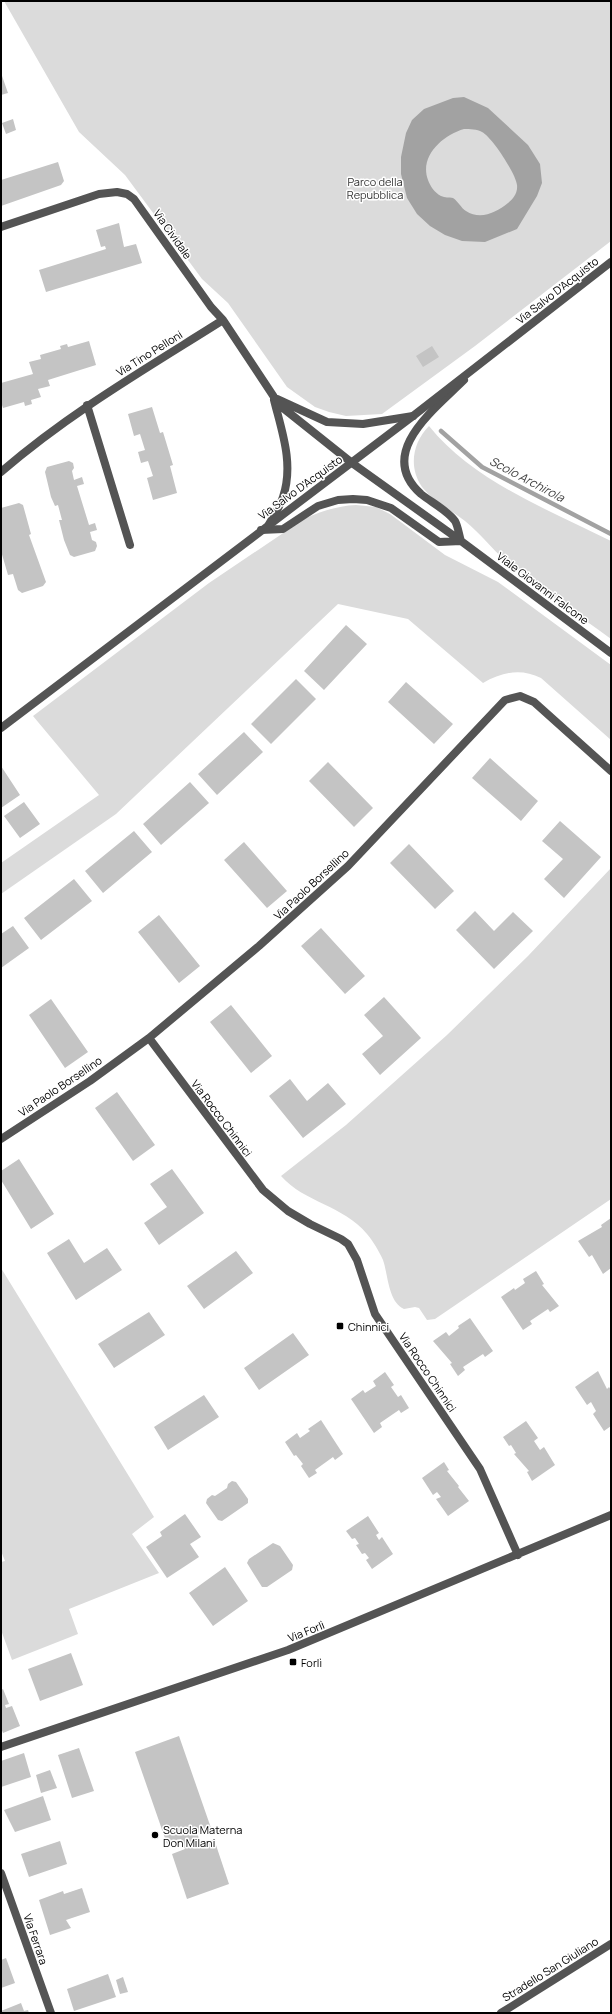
<svg xmlns="http://www.w3.org/2000/svg" width="612" height="2014" viewBox="0 0 612 2014" font-family="Manrope,sans-serif">
<style>
.green{fill:#dbdbdb}
.water{fill:#a2a2a2;fill-rule:evenodd}
.lines{fill:none;stroke-linecap:round;stroke-linejoin:round}
.stream{stroke:#a2a2a2;stroke-width:4.5}
.building{fill:#c4c4c4}
.minor{stroke:#545454;stroke-width:8}
.tertiary{stroke:#545454;stroke-width:8}
.poi-dot{fill:#000;stroke:#fff;stroke-width:1.5}
.labels{text-anchor:middle;dominant-baseline:central;stroke-width:3;stroke-linejoin:round;paint-order:stroke}
.park-label{font-size:11px;fill:#323232;stroke:#fff}
.street-label{font-size:11px;fill:#000;stroke:#fff}
.poi-label{font-size:11px;fill:#000;stroke:#fff;text-anchor:start}
.water-label{font-size:12px;font-style:italic;fill:#434343;stroke:#fff}
</style>
<rect width="100%" height="100%" fill="#fff"/>
<path class="green" d="M4,1H611V241L475,346L382,414L346,416L329,412L315,407L287,387L228,303L202,279L125,175L79,132Z
M429,426C473,481 549,510 611,541V639C576,613 539,589 506,561C492,549 480,533 465,521C451,510 433,501 422,487C408,467 413,442 429,426Z
M356,505L376,507L390,514L445,555L498,582L611,665V740L541,678C521,668 502,672 483,683L408,619L338,604L116,814L1,894V863L99,795L33,716L209,583L304,519C322,511 337,506 356,505Z
M611,868V1199L435,1319L427,1320L419,1308L415,1307L404,1309C388,1302 388,1274 383,1260C379,1251 373,1241 367,1234C343,1205 305,1203 281,1176L346,1125L447,1035L528,956Z
M1,1268L154,1517L132,1534L159,1573L69,1609L78,1634L12,1660L1,1630V1562L5,1561L1,1551Z"/>
<path class="water" d="M464,97L488,108L528,145L540,164L542,183L537,196L517,229L485,242L462,241L445,235L430,226L417,214L407,198L401,174V157L406,133L412,120L424,109L453,98ZM464,129C470,129 477,129 482,132C492,137 516,174 517,185C518,193 513,199 508,203C496,213 480,220 466,211C461,208 458,201 453,198C449,197 445,198 441,196C435,193 430,186 428,180C419,156 443,135 464,129Z"/>
<g class="lines">
<path class="stream" d="M441,431L482,467L611,534"/>
</g>
<path class="building" d="M1,73L8,93L1,95Z
M13,119L16,130L6,134L2,123Z
M58,162L64,181L61,185L1,206V180Z
M119,223L124,247L136,244L142,263L46,292L39,270L106,249L105,246L101,247L96,230Z
M89,341L96,365L48,380L50,386L38,389L41,397L31,400L32,404L25,406L24,402L3,408L1,402V383L33,374L29,362L41,359L40,355L61,349L60,346L67,344L68,347Z
M432,346L439,357L423,367L416,356Z
M152,407L160,433L163,432L173,465L170,466L177,493L153,500L147,478L153,476L148,461L141,463L138,452L145,450L140,434L134,436L128,414Z
M69,461L73,463L74,468L72,471L74,480L82,477L84,484L77,486L89,525L95,523L97,530L90,532L92,540L96,542L97,546L95,551L74,557L70,555L64,540L59,520H62L58,505L55,506L51,497L45,472L47,467Z
M19,503L23,505L31,534L29,535L46,582L43,586L22,593L18,590L13,574L8,575L1,551V508Z
M346,625L367,644L324,690L304,671Z
M296,679L316,699L271,744L251,724Z
M406,682L453,724L434,744L388,702Z
M244,732L263,752L217,795L198,774Z
M490,758L538,801L521,821L472,778Z
M328,762L373,808L354,827L309,781Z
M1,766L20,795L1,808Z
M190,782L209,803L161,845L143,824Z
M24,802L40,824L20,838L4,816Z
M560,821L601,857L564,898L544,879L563,859L542,841Z
M134,831L152,852L103,893L85,871Z
M244,842L287,891L267,908L224,860Z
M409,844L454,891L435,909L390,863Z
M74,879L92,901L41,940L24,918Z
M475,911L494,931L513,912L533,931L494,969L456,930Z
M159,915L200,966L179,983L138,932Z
M13,926L29,948L1,968V934Z
M321,928L365,976L345,994L301,946Z
M384,997L421,1038L380,1075L362,1054L383,1036L364,1015Z
M51,999L88,1052L65,1068L29,1015Z
M231,1005L272,1056L251,1073L210,1022Z
M290,1079L307,1101L328,1083L346,1104L303,1138L269,1096Z
M117,1092L155,1145L133,1161L95,1108Z
M19,1159L54,1214L31,1229L1,1180V1171Z
M172,1169L204,1213L159,1245L144,1223L167,1207L150,1184Z
M611,1218V1268L603,1274L592,1255L589,1257L578,1241L602,1227L601,1225Z
M69,1239L84,1263L107,1248L122,1270L76,1300L47,1253Z
M236,1251L253,1273L204,1309L187,1286Z
M536,1271L544,1284L542,1285L559,1306L550,1312L548,1309L530,1321L532,1324L523,1330L501,1297L514,1288L515,1290L525,1283L523,1279Z
M149,1312L165,1335L114,1368L98,1344Z
M470,1318L493,1351L485,1357L483,1354L463,1367L465,1370L458,1376L450,1364L452,1363L433,1341L446,1332L449,1336L459,1328L458,1326Z
M293,1333L309,1355L259,1390L244,1368Z
M598,1371L607,1389L609,1387L611,1390V1426L604,1431L593,1414L596,1411L591,1402L587,1405L575,1387Z
M385,1372L394,1385L391,1387L398,1397L401,1395L409,1408L401,1413L399,1410L380,1423L382,1427L374,1433L351,1399L363,1390L365,1393L376,1386L373,1381Z
M204,1395L219,1417L168,1450L154,1427Z
M321,1420L343,1454L335,1460L333,1457L315,1470L317,1473L309,1478L301,1466L303,1464L296,1455L294,1456L285,1442L297,1433L300,1438L310,1431L308,1429Z
M526,1421L538,1438L534,1441L540,1450L544,1447L555,1465L532,1481L527,1472L529,1471L514,1454L516,1453L511,1445L509,1446L503,1437Z
M444,1462L449,1470L447,1471L459,1486L458,1487L469,1501L448,1516L436,1499L441,1497L437,1492L433,1495L422,1478Z
M232,1481L236,1482L248,1499V1503L222,1521L218,1520L206,1503L207,1499L212,1495L215,1496L227,1488L228,1484Z
M185,1514L201,1537L190,1544L199,1557L167,1578L146,1547L162,1536L160,1532Z
M368,1516L379,1533L376,1535L379,1540L382,1537L393,1554L372,1569L366,1560L369,1558L365,1553L362,1554L356,1545L359,1544L355,1538L352,1539L346,1531Z
M273,1543L280,1546L293,1565L292,1570L267,1587H262L247,1563L249,1559Z
M225,1567L248,1601L213,1626L189,1593Z
M71,1653L83,1685L40,1701L28,1669Z
M3,1689L9,1704L5,1705L6,1708L12,1706L20,1726L3,1733L1,1728V1690Z
M179,1736L211,1828L197,1833L201,1844L214,1839L229,1884L187,1899L172,1854L185,1849L181,1839L167,1844L135,1752Z
M79,1748L94,1791L72,1798L58,1755Z
M24,1753L31,1777L1,1787V1761Z
M50,1770L57,1788L41,1793L36,1775Z
M43,1796L51,1820L15,1832L4,1810Z
M60,1841L67,1864L29,1877L21,1854Z
M82,1888L90,1912L66,1920L71,1928L50,1935L39,1900L63,1891L64,1894Z
M6,1958L15,1983L1,1988V1960Z
M108,1974L116,1997L74,2011L67,1989Z
M123,1977L128,1992L120,1994L116,1980Z
M21,2003L24,2011L28,2010L29,2013H1V2011Z"/>
<g class="lines">
<path class="minor" d="M1,227L99,194L117,192L127,194L134,199L211,307L223,320L274,397L283,408L352,463L461,541L611,653
M277,399L327,422L363,424L413,416
M87,405L130,545
M1,472C69,413 147,368 223,320
M269,524C274,516 280,506 283,497C294,464 282,432 274,400
M261,530L283,529L318,506L338,500L353,499L367,500L391,508L439,542L461,541
M461,541C459,535 458,526 455,521C448,511 431,502 421,494C375,453 435,409 464,380
M149,1038L263,1190L288,1211L310,1224L341,1239L348,1244L357,1260L375,1314L480,1469L518,1555
M1,1139L90,1081L149,1038L259,946L348,866L505,700L520,696L534,702L611,771
M1,1747L288,1650L611,1515
M1,1873L51,2013
M501,2013L611,1944"/>
<path class="tertiary" d="M1,728L413,416L611,262"/>
</g>
<g class="poi-dot">
<rect x="336" y="1322" width="8" height="8" rx="2"/>
<rect x="289" y="1658" width="8" height="8" rx="2"/>
<circle cx="155" cy="1835" r="4"/>
</g>
<g class="labels">
<g class="park-label">
<text x="375" y="181">Parco della<tspan x="375" dy="13">Repubblica</tspan></text>
</g>
<g class="street-label">
<text transform="translate(173 234) rotate(55)">Via Cividale</text>
<text transform="translate(557 290) rotate(-38)">Via Salvo D'Acquisto</text>
<text transform="translate(149 353) rotate(-32)">Via Tino Pelloni</text>
<text transform="translate(300 487) rotate(-36)">Via Salvo D'Acquisto</text>
<text transform="translate(543 588) rotate(37)">Viale Giovanni Falcone</text>
<text transform="translate(311 884) rotate(-43)">Via Paolo Borsellino</text>
<text transform="translate(60 1086) rotate(-34)">Via Paolo Borsellino</text>
<text transform="translate(222 1118) rotate(53)">Via Rocco Chinnici</text>
<text transform="translate(428 1372) rotate(56)">Via Rocco Chinnici</text>
<text transform="translate(306 1631) rotate(-22)">Via Forlì</text>
<text transform="translate(36 1939) rotate(71)">Via Ferrara</text>
<text transform="translate(550 1969) rotate(-32)">Stradello San Giuliano</text>
</g>
<g class="poi-label">
<text x="348" y="1326">Chinnici</text>
<text x="301" y="1662">Forlì</text>
<text x="163" y="1829">Scuola Materna<tspan x="163" dy="13">Don Milani</tspan></text>
</g>
<g class="water-label">
<text transform="translate(527 479) rotate(28)">Scolo Archirola</text>
</g>
</g>
<rect width="612" height="2014" fill="none" stroke="#000000" stroke-width="4"/>
</svg>
